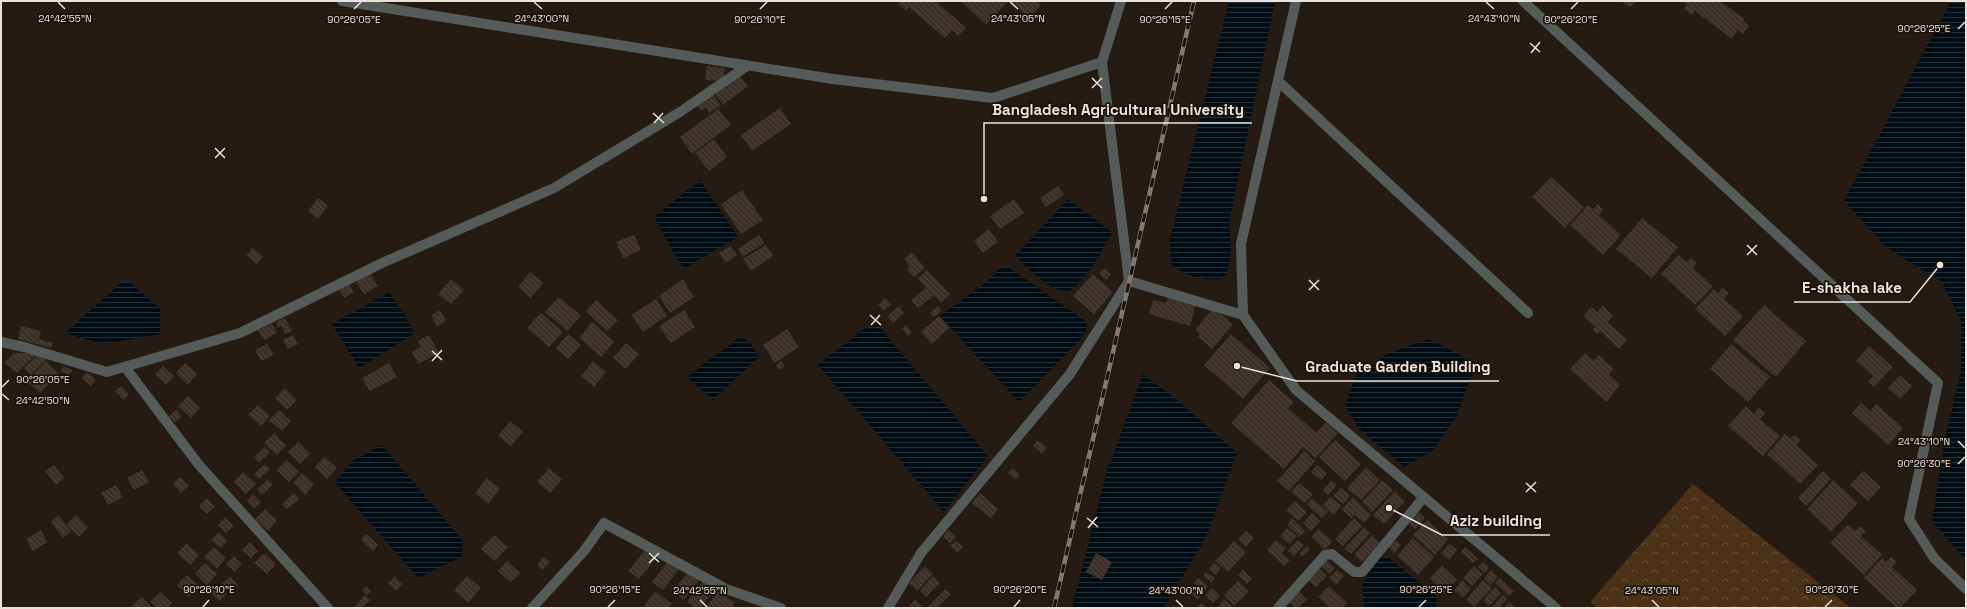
<svg xmlns="http://www.w3.org/2000/svg" width="1967" height="609" viewBox="0 0 1967 609" font-family="'Space Grotesk',sans-serif">
<style>
.forest{fill:url(#forest-crowns)}
.water{fill:url(#water-rules)}
.building{fill:url(#building-back-hatch)}
.lines{fill:none;stroke-linecap:round;stroke-linejoin:round}
.minor{stroke:#555b58;stroke-width:10}
.rail-casing{stroke:#827972;stroke-width:4.5}
.rail{stroke:#1b1209;stroke-width:3;stroke-dasharray:9;stroke-linecap:butt}
.ticks{fill:none;stroke:#eae3dd;stroke-width:1.5}
.ticks-label{font-size:10px;text-anchor:middle;fill:#eae3dd;stroke:#1b1209;stroke-width:3.5;stroke-linejoin:round;paint-order:stroke}
.leader{fill:none;stroke:#eae3dd;stroke-width:1.5}
.callout-dot{fill:#eae3dd;stroke:#1b1209;stroke-width:1.5}
.callout-label{font-size:15px;text-anchor:middle;font-weight:bold;fill:#eae3dd;stroke:#1b1209;stroke-width:3.5;stroke-linejoin:round;paint-order:stroke}
</style>
<defs>
<pattern id="forest-crowns" width="20" height="18" patternUnits="userSpaceOnUse"><rect width="20" height="18" fill="#4a3118"/><path d="M2 6a3 3 0 1 1 6 0M12 15a3 3 0 1 1 6 0" fill="none" stroke="#644f39"/></pattern>
<pattern id="water-rules" width="6" height="5" patternUnits="userSpaceOnUse"><rect width="6" height="5" fill="#000d14"/><path d="M0 2.5h6" fill="none" stroke="#253036"/></pattern>
<pattern id="building-back-hatch" width="6" height="6" patternUnits="userSpaceOnUse"><rect width="6" height="6" fill="#3c3028"/><path d="M-1 5l2 2M0 0l6 6M5-1l2 2" fill="none" stroke="#4f443c"/></pattern>
</defs>
<rect width="100%" height="100%" fill="#251b12"/>
<path class="forest" d="M1693,484L1851,608H1598L1590,602Z"/>
<path class="water" d="M1229,1H1275L1229,223C1230,239 1235,266 1222,279C1206,281 1183,276 1171,264L1170,240Z
M1951,1H1966V560L1932,521L1945,438L1961,371V321L1942,282L1887,248L1844,201Z
M700,180L738,237L683,269L654,217Z
M1068,199L1112,232C1103,250 1086,281 1069,291C1049,292 1029,269 1015,256Z
M1000,267L1009,268L1083,319C1090,327 1085,332 1080,340L1021,400H1017L940,316L988,281Z
M122,282H130L160,309V334L103,344L65,333Z
M390,292L415,333L359,368L332,324Z
M877,324L988,456L944,512L818,365L862,330Z
M741,336L751,344L759,357L713,400L687,377Z
M1428,339L1461,355L1474,368L1456,417L1433,450L1404,467L1359,429L1345,406L1355,377L1385,355Z
M1143,374L1182,404L1237,453L1206,537L1164,608H1072L1106,474Z
M382,445L463,541L462,557L418,578L335,483L352,461Z
M1388,557L1437,597L1435,608H1364L1362,584L1380,558Z"/>
<path class="building" d="M901,1H935L966,28L958,36L952,30L945,38L909,7L906,11L898,4Z
M961,1H1008L986,25Z
M1010,1H1037L1041,5L1029,18Z
M1621,1H1635L1630,8Z
M1681,1H1720L1744,19L1743,21L1749,26L1743,34L1738,30L1732,39L1695,11L1692,15L1684,9L1687,5Z
M707,66L725,68L723,81L705,80Z
M739,75L748,86L723,105L714,93Z
M712,93L721,105L709,113L706,108L701,111L697,105Z
M780,108L791,124L752,151L741,135Z
M718,109L731,125L692,154L680,137Z
M714,139L727,157L709,171L695,153Z
M1551,177L1584,207L1565,228L1532,197Z
M1058,186L1064,195L1046,207L1040,198Z
M742,190L763,220L741,234L721,204Z
M318,198L328,206L317,219L308,211Z
M1014,199L1024,213L1000,229L990,216Z
M1598,204L1603,210L1599,215L1621,235L1603,255L1570,225L1588,205L1593,209Z
M1642,218L1678,247L1652,278L1616,249Z
M989,229L998,242L983,253L974,241Z
M634,235L641,250L623,258L616,242Z
M759,235L764,243L743,257L738,249Z
M766,245L773,256L751,271L743,259Z
M731,246L737,255L726,263L719,253Z
M253,248L263,257L257,264L246,255Z
M912,252L925,268L914,277L907,270L910,267L904,259Z
M1678,255L1687,262L1691,258L1697,263L1693,268L1713,286L1695,305L1661,274Z
M1104,268L1111,274L1106,280L1099,273Z
M927,270L950,294L941,303L918,279Z
M530,272L543,283L531,298L518,287Z
M370,273L378,286L364,294L356,282Z
M1093,274L1113,292L1094,314L1073,296Z
M451,279L464,290L451,304L438,294Z
M683,279L694,297L670,313L659,296Z
M348,282L354,292L344,298L338,288Z
M926,288L933,296L918,308L911,300Z
M1722,288L1729,293L1724,299L1743,316L1725,336L1695,309L1714,289L1718,293Z
M559,297L581,316L567,331L545,312Z
M1168,297L1196,304L1190,326L1149,314L1153,300L1166,303Z
M885,298L891,305L883,311L878,305Z
M656,299L667,316L643,332L631,315Z
M596,300L618,320L607,331L586,311Z
M1764,305L1806,341L1776,377L1733,340Z
M899,306L904,313L893,323L887,316Z
M938,306L941,311L934,317L930,313Z
M1603,306L1613,316L1608,322L1627,340L1619,349L1600,331L1597,334L1592,330L1595,327L1583,316L1591,307L1597,312Z
M1213,308L1233,324L1212,349L1198,337L1200,334L1195,330Z
M440,310L446,321L437,326L431,315Z
M684,310L695,327L671,343L659,326Z
M541,313L563,332L549,347L527,328Z
M939,316L950,327L932,344L921,332Z
M285,318L292,331L285,334L281,326L278,327L276,322Z
M592,322L614,342L601,357L579,338Z
M272,324L277,333L264,340L258,330Z
M906,325L912,332L908,336L902,329Z
M21,326L41,331L39,339L53,343L51,348L18,339Z
M787,329L799,347L775,363L763,345Z
M568,334L581,345L568,359L556,348Z
M1231,334L1270,368L1243,399L1204,365Z
M293,335L298,344L288,349L283,340Z
M429,335L439,353L418,364L412,352L421,347L418,341Z
M626,343L639,354L626,369L613,358Z
M267,344L274,355L261,361L255,350Z
M1731,344L1770,377L1748,402L1710,369Z
M1869,346L1893,367L1874,387L1868,381L1873,376L1856,361Z
M14,353H31L35,355L17,373L4,363Z
M1585,353L1594,361L1599,355L1614,369L1609,374L1620,385L1606,402L1570,369Z
M37,355L48,358L31,375L24,368Z
M46,361L59,374L40,393L27,381Z
M593,361L606,372L594,387L581,376Z
M781,361L785,366L779,370L776,365Z
M185,363L197,374L188,385L176,373Z
M389,363L397,377L370,391L362,378Z
M63,366L72,370L70,375L61,372Z
M163,366L174,376L166,385L155,374Z
M87,372L96,380L91,386L82,378Z
M1900,375L1912,386L1900,399L1888,388Z
M1269,380L1294,402L1288,408L1316,433L1326,422L1338,433L1316,458L1303,447L1284,469L1231,423Z
M121,386L129,394L124,400L115,391Z
M285,388L297,400L287,410L275,398Z
M188,396L200,408L191,418L178,406Z
M1861,403L1870,411L1876,404L1903,428L1888,445L1852,413Z
M258,405L270,416L261,426L248,415Z
M1746,406L1754,414L1759,408L1765,413L1760,419L1780,436L1763,456L1728,426Z
M176,410L182,417L175,422L169,416Z
M279,410L291,421L282,431L269,420Z
M510,421L523,432L511,446L498,436Z
M274,433L286,445L277,455L264,443Z
M1785,434L1790,439L1795,435L1801,440L1796,445L1818,465L1800,484L1767,454Z
M1038,440L1047,448L1042,454L1033,445Z
M1335,440L1361,464L1345,481L1319,457Z
M298,442L310,454L300,464L288,452Z
M265,447L270,452L259,463L254,457Z
M1304,451L1315,461L1289,491L1277,481Z
M324,457L337,468L327,479L315,467Z
M286,460L299,472L289,482L277,470Z
M265,464L270,469L259,479L254,474Z
M54,465L64,478L56,485L45,471Z
M1317,465L1327,474L1321,480L1311,472Z
M1366,467L1380,480L1361,500L1347,488Z
M549,468L562,479L550,493L537,482Z
M1013,468L1020,475L1015,479L1008,473Z
M142,470L149,482L134,490L127,478Z
M1823,471L1831,479L1806,506L1798,498Z
M1863,471L1881,487L1868,501L1850,485Z
M243,472L256,484L246,494L234,482Z
M302,473L314,484L305,495L293,483Z
M180,477L189,485L181,493L173,484Z
M487,478L500,489L488,504L475,493Z
M268,479L273,485L262,495L257,490Z
M1382,480L1393,490L1372,512L1362,502Z
M1833,480L1858,503L1831,532L1807,509Z
M1331,481L1337,485L1328,495L1323,490Z
M1299,483L1313,494L1305,503L1291,492Z
M116,485L123,497L108,505L101,493Z
M1341,488L1350,496L1343,504L1333,496Z
M1395,491L1405,501L1384,524L1373,515Z
M294,493L299,499L287,509L282,504Z
M980,493L998,509L991,518L972,503Z
M253,494L261,502L254,509L247,501Z
M1331,497L1341,506L1333,515L1322,505Z
M1353,497L1371,515L1364,523L1355,515L1351,518L1342,509Z
M207,498L215,507L207,514L199,506Z
M1312,498L1328,512L1322,518L1307,504Z
M1295,501L1307,512L1298,521L1286,510Z
M265,509L277,520L268,531L255,519Z
M1418,512L1425,518L1415,529L1408,523Z
M1312,513L1320,521L1311,531L1303,523Z
M59,515L71,532L63,538L51,522Z
M76,515L88,527L79,537L66,525Z
M225,517L234,526L226,533L218,525Z
M1292,518L1305,531L1300,537L1287,525Z
M1354,518L1362,526L1343,546L1335,539Z
M1427,520L1448,539L1435,555L1413,535Z
M1848,524L1855,531L1860,526L1866,531L1861,536L1882,555L1864,575L1830,543Z
M1364,527L1370,533L1351,554L1345,548Z
M1287,528L1297,536L1289,544L1280,536Z
M1319,529L1332,541L1325,550L1311,537Z
M41,530L47,542L33,551L26,539Z
M949,530L956,537L950,543L943,536Z
M1246,531L1254,538L1246,547L1238,539Z
M219,532L227,541L220,548L211,540Z
M366,534L378,545L373,551L361,540Z
M494,535L508,547L495,561L481,549Z
M1372,535L1380,543L1362,562L1354,555Z
M1413,538L1434,557L1418,575L1397,556Z
M1394,539L1401,545L1395,553L1388,547Z
M1276,540L1286,548L1282,553L1290,560L1284,566L1267,550Z
M1298,540L1304,545L1294,556L1288,550Z
M956,541L963,547L957,553L950,546Z
M1234,541L1246,552L1228,572L1215,561Z
M250,542L258,551L251,558L242,550Z
M187,543L199,555L190,565L177,553Z
M1450,544L1457,550L1449,560L1441,553Z
M1307,546L1310,549L1302,557L1299,554Z
M214,547L226,558L217,569L204,557Z
M1465,547L1478,559L1473,563L1461,552Z
M645,550L656,558L639,579L628,571Z
M264,553L276,564L267,574L254,563Z
M1096,553L1112,562L1102,580L1086,572Z
M234,556L242,564L235,572L226,564Z
M543,557L550,562L542,570L537,565Z
M1891,557L1897,562L1892,567L1917,590L1900,608H1897L1864,578L1882,558L1886,562Z
M1326,559L1335,568L1330,574L1320,565Z
M507,561L520,573L511,582L498,571Z
M668,561L679,569L663,590L652,582Z
M1483,562L1489,567L1485,573L1478,567Z
M205,563L217,574L207,585L195,573Z
M1214,563L1221,568L1216,575L1209,569Z
M925,566L933,574L917,591L909,583Z
M1442,566L1457,580L1444,593L1430,578Z
M1474,566L1483,574L1472,586L1463,578Z
M1318,567L1327,576L1316,587L1307,579Z
M690,570L701,578L684,600L673,591Z
M1243,570L1252,579L1247,584L1238,575Z
M1337,570L1344,576L1336,585L1329,578Z
M1491,570L1498,577L1491,585L1484,578Z
M1206,572L1215,578L1212,582L1203,576Z
M187,575L199,586L189,597L177,585Z
M395,576L402,584L396,591L388,583Z
M467,576L481,588L468,603L454,590Z
M933,576L940,583L926,597L920,590Z
M230,577L238,585L231,593L222,584Z
M1198,578L1208,586L1205,591L1194,583Z
M1500,578L1514,591L1509,596L1495,583Z
M1462,580L1471,589L1463,598L1454,590Z
M1483,580L1492,588L1474,607L1466,600Z
M703,581L714,590L700,608H694L687,602Z
M1238,581L1249,591L1234,606L1224,595Z
M218,585L227,594L219,601L211,593Z
M1193,585L1203,592L1198,599L1188,592Z
M366,586L371,591L367,595L362,590Z
M1329,586L1347,603L1342,608H1330L1318,597Z
M1495,587L1501,593L1489,606L1483,600Z
M1212,588L1220,596L1213,603L1205,596Z
M945,589L951,594L937,608H927Z
M1297,590L1307,599L1299,608H1295L1287,601Z
M655,591L672,604L668,608L643,607Z
M719,591L735,603L732,608L706,607Z
M160,592L172,603L168,608H157L150,602Z
M365,595L370,600L362,608H353Z
M1503,595L1507,599L1499,608H1491Z
M141,597L153,608L131,607Z
M915,599L924,608H908Z
M1224,599L1234,608H1217Z
M1509,602L1516,608H1504Z
M1201,603L1207,608H1196Z"/>
<g class="lines">
<path class="minor" d="M342,1L833,79L993,98L1102,62L1121,1
M1296,1L1241,244L1243,315L1296,390L1556,608
M1523,1L1938,383L1909,519L1934,558L1966,589
M1102,62L1129,281L1243,315
M1278,81L1528,313
M1,342L24,347L107,372L240,333L382,263L554,188L680,112L747,66
M125,367L199,465L328,608
M532,608L584,551L604,523L726,589L781,608
M888,608L921,553L1070,374L1129,281
M1278,608L1325,555L1332,554L1354,572H1362L1424,497"/>
<defs>
<path id="rail" d="M1054,608L1194,1"/>
</defs>
<use href="#rail" class="rail-casing"/>
<use href="#rail" class="rail"/>
</g>
<path class="ticks" d="M58,2L65,9M534,2L542,9M1010,2L1018,9M1486,2L1494,9M354,9L361,2M760,9L767,2M1165,9L1172,2M1571,9L1578,2M1958,29L1965,22M1530,43L1540,52M1531,53L1540,42M1092,78L1102,88M1092,88L1102,78M653,113L664,123M654,123L663,113M215,148L225,158M215,158L225,148M1747,245L1757,255M1747,255L1757,245M1309,280L1319,290M1309,290L1319,280M870,315L881,325M871,325L880,315M432,351L442,360M432,361L442,350M2,387L9,380M2,394L9,400M1958,441L1965,448M1958,464L1965,457M1526,483L1536,492M1526,492L1536,482M1087,518L1098,527M1088,528L1097,517M649,553L659,562M649,563L659,553M700,600L707,607M1176,600L1183,607M1652,600L1659,607M203,607L209,600M608,607L615,600M1014,607L1020,600M1419,607L1426,600M1825,607L1832,600"/>
<g class="ticks-label">
<text x="65" y="22">24°42'55"N</text>
<text x="542" y="22">24°43'00"N</text>
<text x="1018" y="22">24°43'05"N</text>
<text x="1494" y="22">24°43'10"N</text>
<text x="760" y="23">90°26'10"E</text>
<text x="354" y="23">90°26'05"E</text>
<text x="1165" y="23">90°26'15"E</text>
<text x="1571" y="23">90°26'20"E</text>
<text x="1924" y="32">90°26'25"E</text>
<text x="43" y="383">90°26'05"E</text>
<text x="43" y="404">24°42'50"N</text>
<text x="1924" y="445">24°43'10"N</text>
<text x="1924" y="467">90°26'30"E</text>
<text x="209" y="593">90°26'10"E</text>
<text x="615" y="593">90°26'15"E</text>
<text x="1020" y="593">90°26'20"E</text>
<text x="1426" y="593">90°26'25"E</text>
<text x="1832" y="593">90°26'30"E</text>
<text x="700" y="594">24°42'55"N</text>
<text x="1176" y="594">24°43'00"N</text>
<text x="1652" y="594">24°43'05"N</text>
</g>
<path class="leader" d="M984 199L984 123H1252M1940 265L1910 302H1794M1237 366L1297 381H1499M1389 508L1442 535H1550"/>
<g class="callout-dot">
<circle cx="984" cy="199" r="4"/>
<circle cx="1940" cy="265" r="4"/>
<circle cx="1237" cy="366" r="4"/>
<circle cx="1389" cy="508" r="4"/>
</g>
<g class="callout-label">
<text x="1118" y="115">Bangladesh Agricultural University</text>
<text x="1852" y="293">E-shakha lake</text>
<text x="1398" y="372">Graduate Garden Building</text>
<text x="1496" y="526">Aziz building</text>
</g>
<rect width="1967" height="609" fill="none" stroke="#eae3dd" stroke-width="4"/>
</svg>
